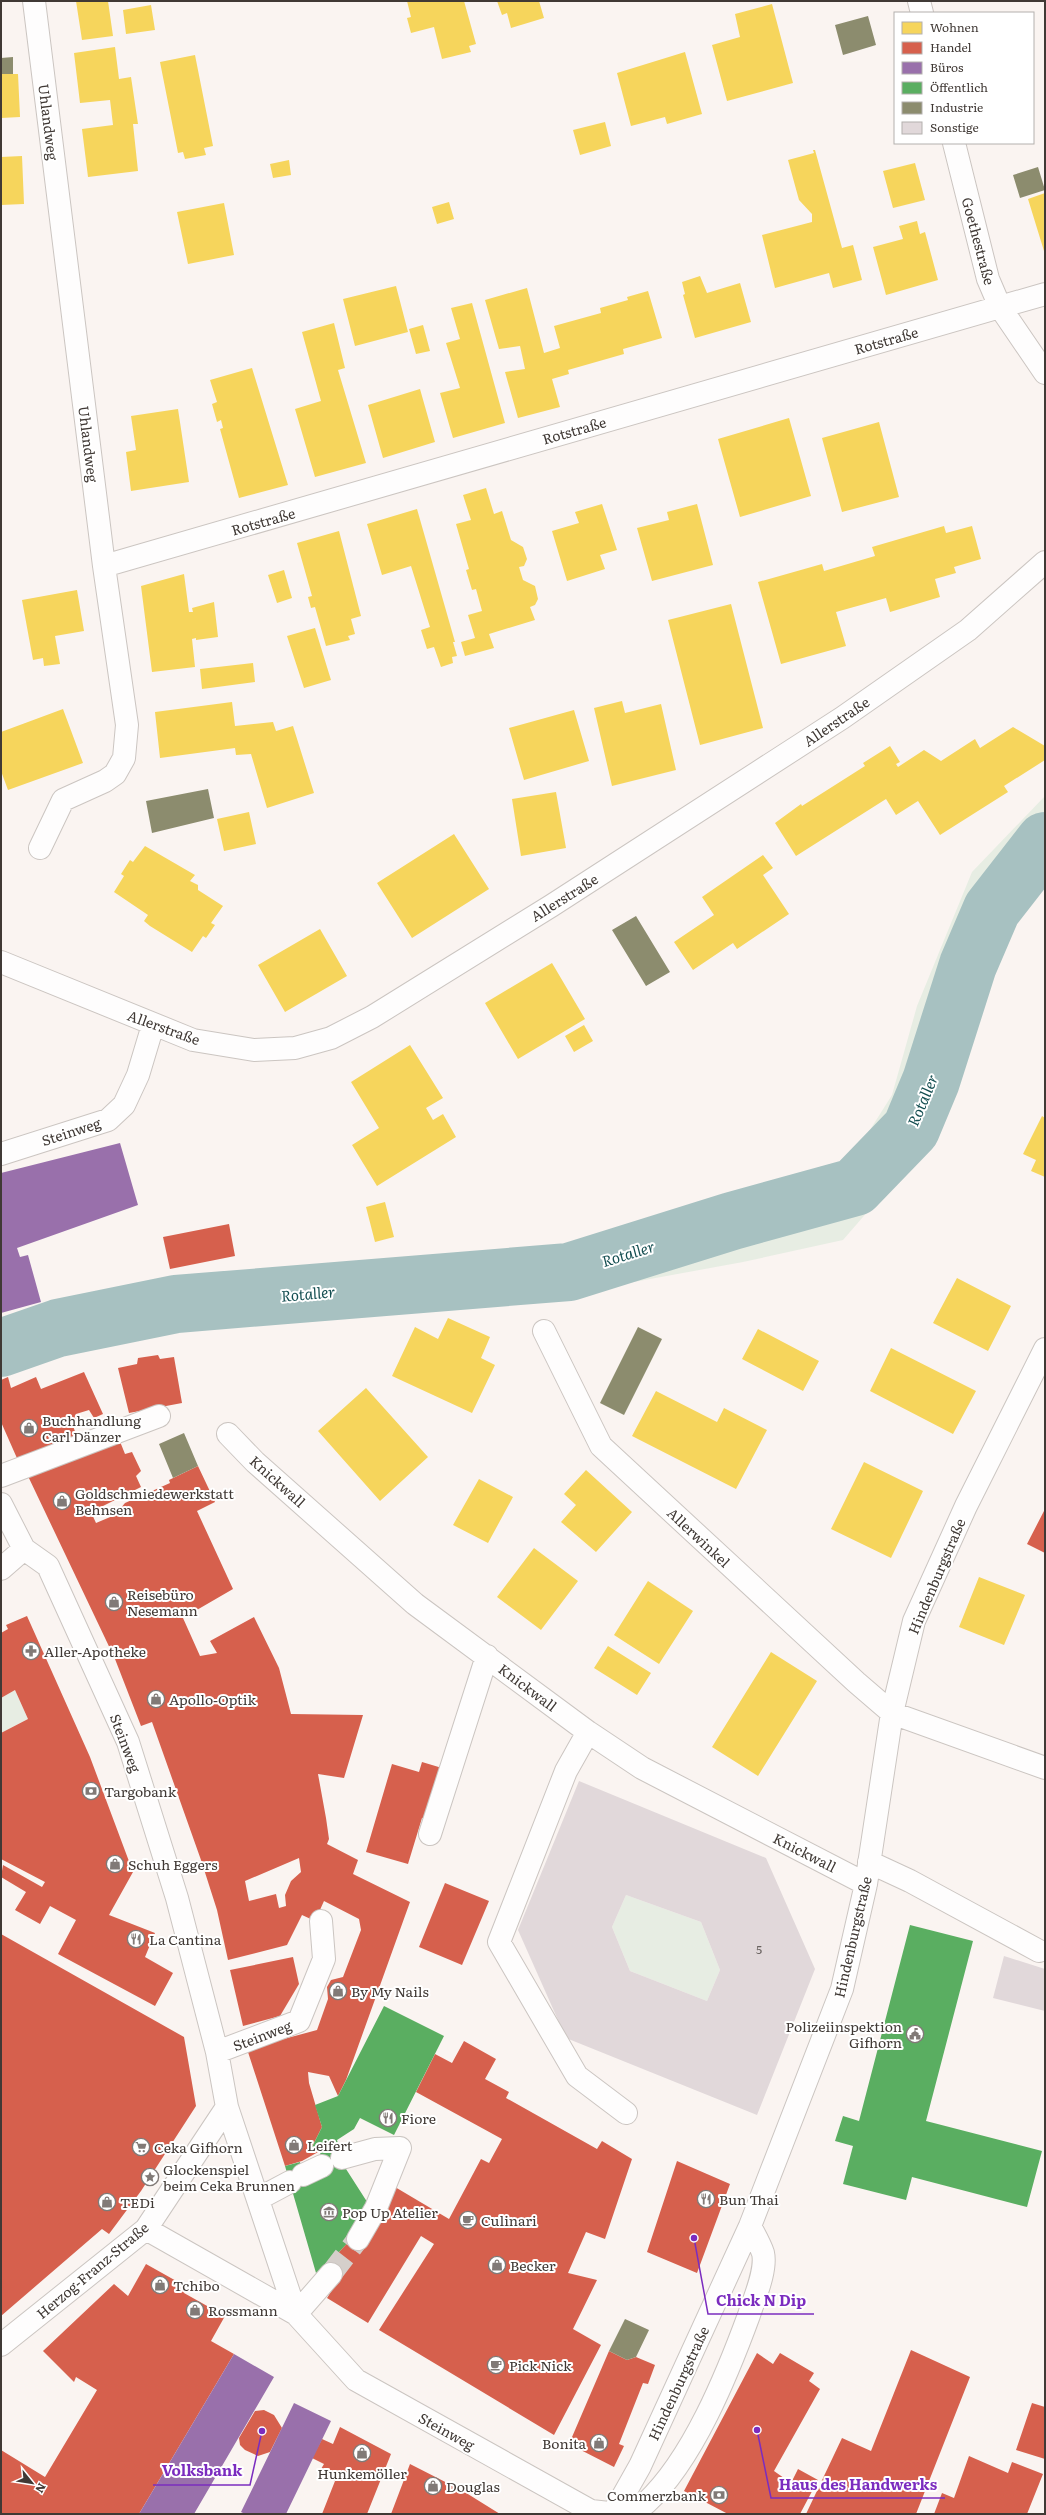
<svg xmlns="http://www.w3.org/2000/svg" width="1046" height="2515" viewBox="0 0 1046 2515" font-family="Literata,serif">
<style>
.green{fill:#e7ede3}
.homes{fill:#f6d55c}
.shops{fill:#d6604d;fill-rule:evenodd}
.offices{fill:#9970ab}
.public{fill:#5aae61}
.industry{fill:#8c8c6e}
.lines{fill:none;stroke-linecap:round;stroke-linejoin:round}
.river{stroke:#a7c1c1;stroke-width:58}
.building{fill:#e1d8da;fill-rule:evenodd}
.minor-tunnel{stroke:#d5cfcb;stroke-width:22;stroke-dasharray:22 11;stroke-linecap:butt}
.minor-casing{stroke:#cbc5c1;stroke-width:24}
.minor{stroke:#fefdfd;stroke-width:22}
.labels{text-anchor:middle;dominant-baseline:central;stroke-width:4;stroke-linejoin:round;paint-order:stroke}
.number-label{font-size:12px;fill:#68615e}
.street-label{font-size:14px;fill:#403935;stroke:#fff}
.poi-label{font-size:14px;fill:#403935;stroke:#fff;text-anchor:start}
.water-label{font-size:15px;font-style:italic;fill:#144e51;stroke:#fff}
.leader{fill:none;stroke:#7b2cbf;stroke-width:1.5}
.callout-dot{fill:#7b2cbf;stroke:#fff;stroke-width:1.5}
.callout-label{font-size:15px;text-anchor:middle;font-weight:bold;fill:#7b2cbf;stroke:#fff;stroke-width:4;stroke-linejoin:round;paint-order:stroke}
</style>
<rect width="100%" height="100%" fill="#faf4f1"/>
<path class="green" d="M1045,796V875L1008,917L937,1117L902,1172L843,1240L743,1262L530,1301L316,1317L165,1320L1,1362V1324L35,1310L160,1284L536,1251L796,1189L851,1160L892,1095L917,1006L972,872Z
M15,1690L28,1719L1,1733V1698Z
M626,1895L701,1922L720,1970L707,2001L630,1971L612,1927Z"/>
<path class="homes" d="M76,1H108L113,36L82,40Z
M407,1H464L476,44L469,46L471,52L442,59L434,27L411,33L407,18L411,17Z
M497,1H539L544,18L511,28L507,13L502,15Z
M772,4L793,83L727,101L712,45L740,37L735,14Z
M151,5L155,30L126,34L123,10Z
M115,47L119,79L131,77L138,124H133L138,171L88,177L82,129L113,125L110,100L80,103L74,53Z
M685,52L702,114L667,124L665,117L631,126L617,73Z
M195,55L213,146L204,148L206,155L185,159L183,152L178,153L160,62Z
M1,74H18L20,117L1,118Z
M605,122L611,146L580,155L573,130Z
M813,150H815L842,248L853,245L862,280L833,288L829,273L775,288L762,235L812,222V214L799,200L788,160L814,153Z
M22,156L24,204L1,205V157Z
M289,160L291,175L273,178L270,164Z
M915,163L925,200L893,208L883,171Z
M1045,193V250L1044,251L1028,199Z
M449,202L454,219L437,224L432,207Z
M224,203L234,255L188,264L177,212Z
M917,221L920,234L925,232L938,280L886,295L873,247L903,239L899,226Z
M700,276L707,293L740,283L751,322L695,338L683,295L685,294L682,282Z
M396,286L408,332L355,346L343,299Z
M527,288L544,353L560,348L554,326L601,313L600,308L628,300L627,297L648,291L662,338L623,349L624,354L568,370L569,374L552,379L560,407L518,418L505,372L525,369L522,355L520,346L499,349L485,300Z
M472,303L505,423L453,438L440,393L460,388L446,343L460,339L451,308Z
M334,323L345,368L338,370L366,463L315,477L295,409L321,401L302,332Z
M423,325L430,351L416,354L409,329Z
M252,368L288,485L239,498L220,429L223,428L221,420L217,422L212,404L217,402L210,380Z
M420,389L435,442L383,458L368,405Z
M178,409L189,482L131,491L126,452L136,450L131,416Z
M789,418L811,496L740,517L718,439Z
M879,422L899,497L842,512L822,438Z
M486,488L494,514L502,511L511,540L523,547L527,559L524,566L519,567L523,580L535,586L538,599L535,605L530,607L535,620L489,634L494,648L465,656L461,642L475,638L468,615L482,611L476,589L472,590L466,570L469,569L456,524L471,520L463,495Z
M602,504L617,550L600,555L605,569L567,581L552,531L579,523L575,512Z
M697,504L713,565L652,581L637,528L669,520L667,512Z
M417,509L455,642H453L457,656L452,657L453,663L441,667L434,647L427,649L421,630L430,627L411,566L382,575L367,524Z
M944,526L946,533L972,526L981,559L954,567L956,573L935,579L940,597L890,612L886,598L836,612L846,646L781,664L758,582L822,564L824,571L875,556L872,547Z
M339,531L361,616L351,619L355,634L348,636L350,640L326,646L315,607L311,608L308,597L312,596L297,543Z
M284,570L292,598L277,603L268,575Z
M184,574L189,612H193L192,608L214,602L218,637L196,640V638L192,639L195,667L152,672L141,586Z
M77,590L84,631L55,636L60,664L44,666L43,658L33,660L22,600Z
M731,604L763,728L700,745L668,620Z
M315,628L331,680L304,688L287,636Z
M253,663L255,682L202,689L200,669Z
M622,701L625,713L661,704L676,770L612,786L594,708Z
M232,702L235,726L273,722L276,731L293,726L314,793L267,808L251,754L236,755L235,748L160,758L155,712Z
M63,709L83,763L8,790L1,771V732Z
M574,710L589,761L524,780L509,728Z
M1013,727L1045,746V760L1004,786L1008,792L940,835L918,801L896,815L886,799L796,856L775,823L801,804L802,806L865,766L863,763L890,746L900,762L896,764L898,767L924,750L941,761L975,739L980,748Z
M556,792L566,848L521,856L512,799Z
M249,812L256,844L224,851L217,819Z
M454,834L489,889L412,938L377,883Z
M145,846L195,875L190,881L198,885V890L223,906L211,923L215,925L206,938L203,936L192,952L150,926L144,921L148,915L114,892L124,876L121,874L130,860L133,862Z
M763,855L773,868L763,875L789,914L737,949L733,943L693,970L674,942L714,915L702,897Z
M320,929L347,976L285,1012L258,965Z
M552,963L585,1019L518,1059L485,1003Z
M584,1025L593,1041L574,1052L565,1036Z
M410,1045L443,1098L426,1108L433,1120L443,1114L456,1137L377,1186L352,1145L379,1128L351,1082Z
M1042,1116L1045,1118V1177L1031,1171L1036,1160L1023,1154Z
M385,1202L394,1237L375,1242L366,1207Z
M957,1278L1011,1306L988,1351L933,1323Z
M448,1318L490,1337L481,1358L495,1365L472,1413L392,1376L415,1327L438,1339Z
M758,1329L819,1361L803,1391L742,1359Z
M891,1348L976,1391L953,1434L870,1391Z
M366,1388L428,1457L380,1501L318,1431Z
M656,1391L717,1422L724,1408L767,1430L736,1489L632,1436Z
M864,1462L923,1491L891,1558L831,1529Z
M586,1470L632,1512L596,1552L561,1522L576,1505L564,1494Z
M479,1479L513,1497L488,1543L453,1525Z
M534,1548L578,1581L541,1630L497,1597Z
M979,1577L1025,1595L1004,1645L959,1627Z
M648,1581L693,1611L659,1664L614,1635Z
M608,1646L651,1673L637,1695L594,1668Z
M771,1652L817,1681L758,1776L712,1747Z"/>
<path class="shops" d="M229,1224L235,1256L170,1269L163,1237Z
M158,1355L160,1359L174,1357L182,1403L129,1413L118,1368L137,1364L138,1358Z
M84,1372L103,1414L94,1418L89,1410L76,1414V1420L72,1423L78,1440L20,1465L1,1422V1380L8,1377L11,1388L36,1377L41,1389Z
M119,1439L125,1454L132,1452L141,1471L136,1476L141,1487L91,1512L96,1523L115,1515L125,1503L170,1483L169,1480L198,1466L215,1502L197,1511L233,1589L183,1618L200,1656L217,1653L210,1641L254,1617L279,1668L291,1714L363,1715L344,1778L318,1774L326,1818L329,1839L327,1844L358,1860L353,1874L410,1902L346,2080L338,2096L329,2076L308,2072L309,2083L322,2127L312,2147L320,2151L302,2161L285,2166L247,2049L317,2030L328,1999L327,1987L331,1980L343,1977L361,1930L359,1919L324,1901L315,1921L302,1915L287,1945L228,1960L217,1910L201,1860L152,1722L141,1726L115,1659L27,1474ZM299,1858L301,1872L291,1881L285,1895L286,1906L279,1908L276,1894L249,1901L245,1881Z
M1045,1509V1553L1027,1544Z
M27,1616L90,1757L133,1872L109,1915L155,1933L145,1957L173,1973L155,2006L58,1954L76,1920L50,1906L40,1924L15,1910L26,1892L1,1877L3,1865L42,1887L45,1882L1,1859V1733L28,1719L15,1690L1,1698V1633L8,1629L6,1625Z
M422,1762L442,1768L427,1819L422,1818L408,1864L366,1852L392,1764L419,1772Z
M445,1883L489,1901L462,1965L419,1947Z
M1,1934L184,2037L196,2106L141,2191L109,2234L102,2229L1,2316Z
M293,1957L299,1984L280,2016L243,2026L230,1970Z
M464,2041L496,2059L485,2079L509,2092L506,2098L597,2149L602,2141L632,2159L605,2239L586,2232L568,2273L597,2280L573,2329L601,2345L554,2435L379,2330L434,2244L421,2236L368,2323L327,2298L339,2279L322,2270L355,2235L395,2187L449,2219L481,2159L489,2163L502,2139L416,2092L435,2054L452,2063Z
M677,2161L730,2184L697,2273L647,2252Z
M146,2264L187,2287L184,2293L225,2316L211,2341L234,2354L139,2514H1V2450L45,2477L97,2390L76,2377L74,2382L43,2351L114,2284L128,2296Z
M911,2350L970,2377L916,2514H806L842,2438L871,2451Z
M609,2351L627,2360L636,2357L655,2365L648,2384L643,2383L619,2444L624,2446L614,2467L569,2444Z
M757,2353L773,2364L780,2353L814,2373L809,2381L820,2389L774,2471L791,2483L798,2469L818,2480L800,2514H728L684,2491Z
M1032,2403L1045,2407V2459L1016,2450Z
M264,2410L274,2415L282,2428L270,2452L258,2456L245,2450L240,2445L239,2438L255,2411Z
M340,2427L391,2454L367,2514H322L335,2481L318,2474L324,2464L312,2458L322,2439L333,2444Z
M969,2456L1008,2473L1012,2462L1043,2474L1027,2514H934L942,2493L954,2498Z
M410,2464L463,2491L500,2514H391Z"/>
<path class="offices" d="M120,1143L138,1205L17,1248L20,1257L28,1255L41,1302L1,1313V1173Z
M234,2354L274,2377L194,2514H139Z
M294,2403L331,2421L286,2514H245L241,2512Z"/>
<path class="public" d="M910,1925L973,1941L926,2121L1042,2151L1027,2207L912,2177L906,2200L843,2184L853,2146L835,2141L843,2116L859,2121Z
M384,2006L444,2036L394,2135L360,2118L354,2129L337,2140L346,2169L371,2208L355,2235L322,2270L316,2273L285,2166L300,2162L303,2175L323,2173L320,2151L312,2147L322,2127L315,2105L338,2096Z"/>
<path class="industry" d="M868,16L876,45L843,55L835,25Z
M13,57V74H1V58Z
M1038,167L1045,190L1020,198L1013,175Z
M208,789L214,818L152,833L146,801Z
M636,916L670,972L646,986L612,930Z
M638,1327L662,1339L624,1415L600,1403Z
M184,1433L198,1466L173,1478L159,1444Z
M625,2319L649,2330L636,2357L627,2360L609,2351Z"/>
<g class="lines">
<path class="river" d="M1,1348L58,1328L176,1304L569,1272L732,1221L855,1187L911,1129L931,1081L968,965L992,909L1045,841"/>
</g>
<path class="building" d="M579,1781L766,1858L815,1969L757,2115L566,2038L518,1930ZM626,1895L701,1922L720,1970L707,2001L630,1971L612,1927Z
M1004,1956L1045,1969V2011L993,1998Z"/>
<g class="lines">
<path class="minor-tunnel" d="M331,2274L358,2239"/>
<defs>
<path id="minor" d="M34,1L104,566L127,725L124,758L115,774L105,781L63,800L40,848
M919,1L922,13
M954,143L988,279L1000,307L1045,373
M104,566L1045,294
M1,962L193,1040L254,1050L295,1048L331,1038L372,1017L551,906L842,718L968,630L1045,562
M1,1154L108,1120L124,1105L138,1075L153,1025
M544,1331L601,1446L856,1682L892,1713L1045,1768
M228,1434L255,1462L415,1604L588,1732L642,1768L866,1884
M1,1476L159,1416
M1,1504L24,1549L48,1566L128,1742L177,1898L217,2052L227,2107L296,2314L356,2380L591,2511L618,2514
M1,1569L24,1549
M588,1732L566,1771L499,1942L577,2076L626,2113
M430,1834L487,1656
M869,1862L910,1881L1039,1951
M217,2052L299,2021L324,1959L321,1921
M342,2158L375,2149L400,2148L376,2208L358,2239
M303,2175L322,2166
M258,2199L290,2182
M146,2229L296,2314L331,2274
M1,2345L146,2229L227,2107
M615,2512C625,2511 638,2510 646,2503C693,2459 727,2375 749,2315C754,2299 767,2270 763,2253C760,2244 754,2234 750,2226
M613,2514L640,2466L750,2226L842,1989L866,1884L892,1713L914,1621L966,1506L1045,1349"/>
</defs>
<use href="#minor" class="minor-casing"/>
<use href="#minor" class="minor"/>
</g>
<defs>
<symbol id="shop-ring" viewBox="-11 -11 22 22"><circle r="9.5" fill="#fff" stroke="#817a77" stroke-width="1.5"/><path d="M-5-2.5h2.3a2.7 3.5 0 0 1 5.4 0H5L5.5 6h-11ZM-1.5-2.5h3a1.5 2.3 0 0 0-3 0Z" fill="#817a77"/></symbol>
<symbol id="pharmacy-ring" viewBox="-11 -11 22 22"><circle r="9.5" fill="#fff" stroke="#817a77" stroke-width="1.5"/><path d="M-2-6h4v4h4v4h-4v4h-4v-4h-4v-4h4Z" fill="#817a77"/></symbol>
<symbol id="bank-ring" viewBox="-11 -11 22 22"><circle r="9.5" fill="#fff" stroke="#817a77" stroke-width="1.5"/><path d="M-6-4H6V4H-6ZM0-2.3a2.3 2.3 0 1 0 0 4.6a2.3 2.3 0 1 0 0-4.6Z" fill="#817a77"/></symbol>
<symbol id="restaurant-ring" viewBox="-11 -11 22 22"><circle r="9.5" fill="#fff" stroke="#817a77" stroke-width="1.5"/><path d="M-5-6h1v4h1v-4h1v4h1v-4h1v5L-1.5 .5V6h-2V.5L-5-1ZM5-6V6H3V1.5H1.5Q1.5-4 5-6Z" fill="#817a77"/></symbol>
<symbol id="civic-ring" viewBox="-11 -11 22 22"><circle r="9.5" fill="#fff" stroke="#817a77" stroke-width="1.5"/><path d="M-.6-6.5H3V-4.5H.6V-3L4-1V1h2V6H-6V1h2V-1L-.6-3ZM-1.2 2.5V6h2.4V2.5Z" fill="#817a77"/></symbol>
<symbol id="supermarket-ring" viewBox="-11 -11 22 22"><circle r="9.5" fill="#fff" stroke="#817a77" stroke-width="1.5"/><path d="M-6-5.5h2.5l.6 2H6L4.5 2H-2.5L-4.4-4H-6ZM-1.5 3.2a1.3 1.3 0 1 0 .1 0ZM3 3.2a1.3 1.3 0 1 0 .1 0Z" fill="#817a77"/></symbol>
<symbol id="sight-ring" viewBox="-11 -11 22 22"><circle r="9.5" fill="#fff" stroke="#817a77" stroke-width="1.5"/><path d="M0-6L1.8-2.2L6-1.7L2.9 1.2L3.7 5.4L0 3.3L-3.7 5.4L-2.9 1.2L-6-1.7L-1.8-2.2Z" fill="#817a77"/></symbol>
<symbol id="museum-ring" viewBox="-11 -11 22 22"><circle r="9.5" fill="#fff" stroke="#817a77" stroke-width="1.5"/><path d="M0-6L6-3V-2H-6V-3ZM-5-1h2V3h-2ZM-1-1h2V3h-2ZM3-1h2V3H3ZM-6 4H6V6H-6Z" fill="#817a77"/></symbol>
<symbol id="cafe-ring" viewBox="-11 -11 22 22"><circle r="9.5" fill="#fff" stroke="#817a77" stroke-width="1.5"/><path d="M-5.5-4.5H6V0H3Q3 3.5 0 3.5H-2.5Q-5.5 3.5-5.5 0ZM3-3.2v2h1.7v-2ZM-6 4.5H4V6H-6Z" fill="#817a77"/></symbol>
</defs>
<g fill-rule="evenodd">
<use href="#shop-ring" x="19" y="1418" width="20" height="20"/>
<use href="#shop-ring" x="52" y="1491" width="20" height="20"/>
<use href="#shop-ring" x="104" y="1592" width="20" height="20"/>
<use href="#pharmacy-ring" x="21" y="1641" width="20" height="20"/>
<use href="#shop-ring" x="146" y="1689" width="20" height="20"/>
<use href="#bank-ring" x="81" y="1781" width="20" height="20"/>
<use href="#shop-ring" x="105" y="1854" width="20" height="20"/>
<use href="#restaurant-ring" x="126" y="1929" width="20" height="20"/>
<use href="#shop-ring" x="328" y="1981" width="20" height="20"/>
<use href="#civic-ring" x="905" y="2024" width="20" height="20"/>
<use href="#restaurant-ring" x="378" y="2108" width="20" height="20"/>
<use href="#shop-ring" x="284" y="2135" width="20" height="20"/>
<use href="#supermarket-ring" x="131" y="2137" width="20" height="20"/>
<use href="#sight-ring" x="140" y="2167" width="20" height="20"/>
<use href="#restaurant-ring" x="696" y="2189" width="20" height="20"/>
<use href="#shop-ring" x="97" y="2192" width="20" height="20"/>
<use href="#museum-ring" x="319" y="2202" width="20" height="20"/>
<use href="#cafe-ring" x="458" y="2210" width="20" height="20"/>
<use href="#shop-ring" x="487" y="2255" width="20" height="20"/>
<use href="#shop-ring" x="150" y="2275" width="20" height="20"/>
<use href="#shop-ring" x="185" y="2300" width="20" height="20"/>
<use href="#cafe-ring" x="486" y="2355" width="20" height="20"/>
<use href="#shop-ring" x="589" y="2433" width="20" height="20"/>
<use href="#shop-ring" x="352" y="2443" width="20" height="20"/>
<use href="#shop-ring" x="423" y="2476" width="20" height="20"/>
<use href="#bank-ring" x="709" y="2485" width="20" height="20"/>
</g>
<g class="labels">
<g class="number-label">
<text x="759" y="1949">5</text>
</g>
<g class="street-label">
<text transform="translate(49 122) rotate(83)">Uhlandweg</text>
<text transform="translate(979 241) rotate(75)">Goethestraße</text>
<text transform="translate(886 340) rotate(-16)">Rotstraße</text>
<text transform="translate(574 430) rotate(-16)">Rotstraße</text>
<text transform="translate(89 444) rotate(83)">Uhlandweg</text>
<text transform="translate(263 521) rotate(-16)">Rotstraße</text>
<text transform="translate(836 721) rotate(-34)">Allerstraße</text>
<text transform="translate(564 897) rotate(-32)">Allerstraße</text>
<text transform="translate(164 1027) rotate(20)">Allerstraße</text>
<text transform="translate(71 1131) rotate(-18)">Steinweg</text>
<text transform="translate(278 1481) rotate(42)">Knickwall</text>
<text transform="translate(699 1537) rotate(43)">Allerwinkel</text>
<text transform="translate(936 1576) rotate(-67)">Hindenburgstraße</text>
<text transform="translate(528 1687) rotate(37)">Knickwall</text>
<text transform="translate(126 1743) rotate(69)">Steinweg</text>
<text transform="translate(805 1852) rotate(27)">Knickwall</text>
<text transform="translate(852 1937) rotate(-77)">Hindenburgstraße</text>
<text transform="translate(262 2035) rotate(-21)">Steinweg</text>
<text transform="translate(92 2270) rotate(-40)">Herzog-Franz-Straße</text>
<text transform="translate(678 2383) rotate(-65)">Hindenburgstraße</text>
<text transform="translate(447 2431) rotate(29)">Steinweg</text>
</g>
<g class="poi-label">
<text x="42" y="1420">Buchhandlung<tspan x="42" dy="16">Carl Dänzer</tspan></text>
<text x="75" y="1493">Goldschmiedewerkstatt<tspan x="75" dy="16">Behnsen</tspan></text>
<text x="127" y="1594">Reisebüro<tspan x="127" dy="16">Nesemann</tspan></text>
<text x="44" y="1651">Aller-Apotheke</text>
<text x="169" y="1699">Apollo-Optik</text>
<text x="104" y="1791">Targobank</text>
<text x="128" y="1864">Schuh Eggers</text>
<text x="149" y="1939">La Cantina</text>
<text x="351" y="1991">By My Nails</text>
<text x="902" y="2026" text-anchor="end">Polizeiinspektion<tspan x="902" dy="16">Gifhorn</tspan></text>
<text x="401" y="2118">Fiore</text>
<text x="307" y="2145">Leifert</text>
<text x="154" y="2147">Ceka Gifhorn</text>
<text x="163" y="2169">Glockenspiel<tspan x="163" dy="16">beim Ceka Brunnen</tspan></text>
<text x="719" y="2199">Bun Thai</text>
<text x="120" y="2202">TEDi</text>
<text x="342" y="2212">Pop Up Atelier</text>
<text x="481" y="2220">Culinari</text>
<text x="510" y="2265">Becker</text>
<text x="173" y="2285">Tchibo</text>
<text x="208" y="2310">Rossmann</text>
<text x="509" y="2365">Pick Nick</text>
<text x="586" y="2443" text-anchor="end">Bonita</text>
<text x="362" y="2473" text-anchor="middle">Hunkemöller</text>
<text x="446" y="2486">Douglas</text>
<text x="706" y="2495" text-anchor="end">Commerzbank</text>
</g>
<g class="water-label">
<text transform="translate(922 1100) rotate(-67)">Rotaller</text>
<text transform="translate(628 1253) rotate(-17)">Rotaller</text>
<text transform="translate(308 1293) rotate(-5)">Rotaller</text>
</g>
</g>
<path class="leader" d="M694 2238L708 2314H814M262 2431L250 2485H153M757 2430L771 2498H945"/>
<g class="callout-dot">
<circle cx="694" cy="2238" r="4"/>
<circle cx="262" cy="2431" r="4"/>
<circle cx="757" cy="2430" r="4"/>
</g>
<g class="callout-label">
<text x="761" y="2306">Chick N Dip</text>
<text x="202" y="2476">Volksbank</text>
<text x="858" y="2490">Haus des Handwerks</text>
</g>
<rect width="1046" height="2515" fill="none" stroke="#403935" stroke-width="4"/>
<rect x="894" y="12" width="140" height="132" fill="#ffffff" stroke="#b3b0ae"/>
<rect x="902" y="22" width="20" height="12" fill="#f6d55c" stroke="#b3b0ae"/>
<text x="930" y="32" font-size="12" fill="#403935">Wohnen</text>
<rect x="902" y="42" width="20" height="12" fill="#d6604d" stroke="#b3b0ae"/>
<text x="930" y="52" font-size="12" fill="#403935">Handel</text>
<rect x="902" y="62" width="20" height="12" fill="#9970ab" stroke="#b3b0ae"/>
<text x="930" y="72" font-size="12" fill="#403935">Büros</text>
<rect x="902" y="82" width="20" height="12" fill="#5aae61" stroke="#b3b0ae"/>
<text x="930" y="92" font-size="12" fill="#403935">Öffentlich</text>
<rect x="902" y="102" width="20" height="12" fill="#8c8c6e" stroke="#b3b0ae"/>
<text x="930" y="112" font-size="12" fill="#403935">Industrie</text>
<rect x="902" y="122" width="20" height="12" fill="#e1d8da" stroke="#b3b0ae"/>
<text x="930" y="132" font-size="12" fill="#403935">Sonstige</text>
<g transform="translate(32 2483) rotate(120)" stroke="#ffffff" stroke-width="3" paint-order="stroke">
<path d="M0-3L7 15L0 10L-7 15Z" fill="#403935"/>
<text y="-6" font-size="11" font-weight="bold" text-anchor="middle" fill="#403935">N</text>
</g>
</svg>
